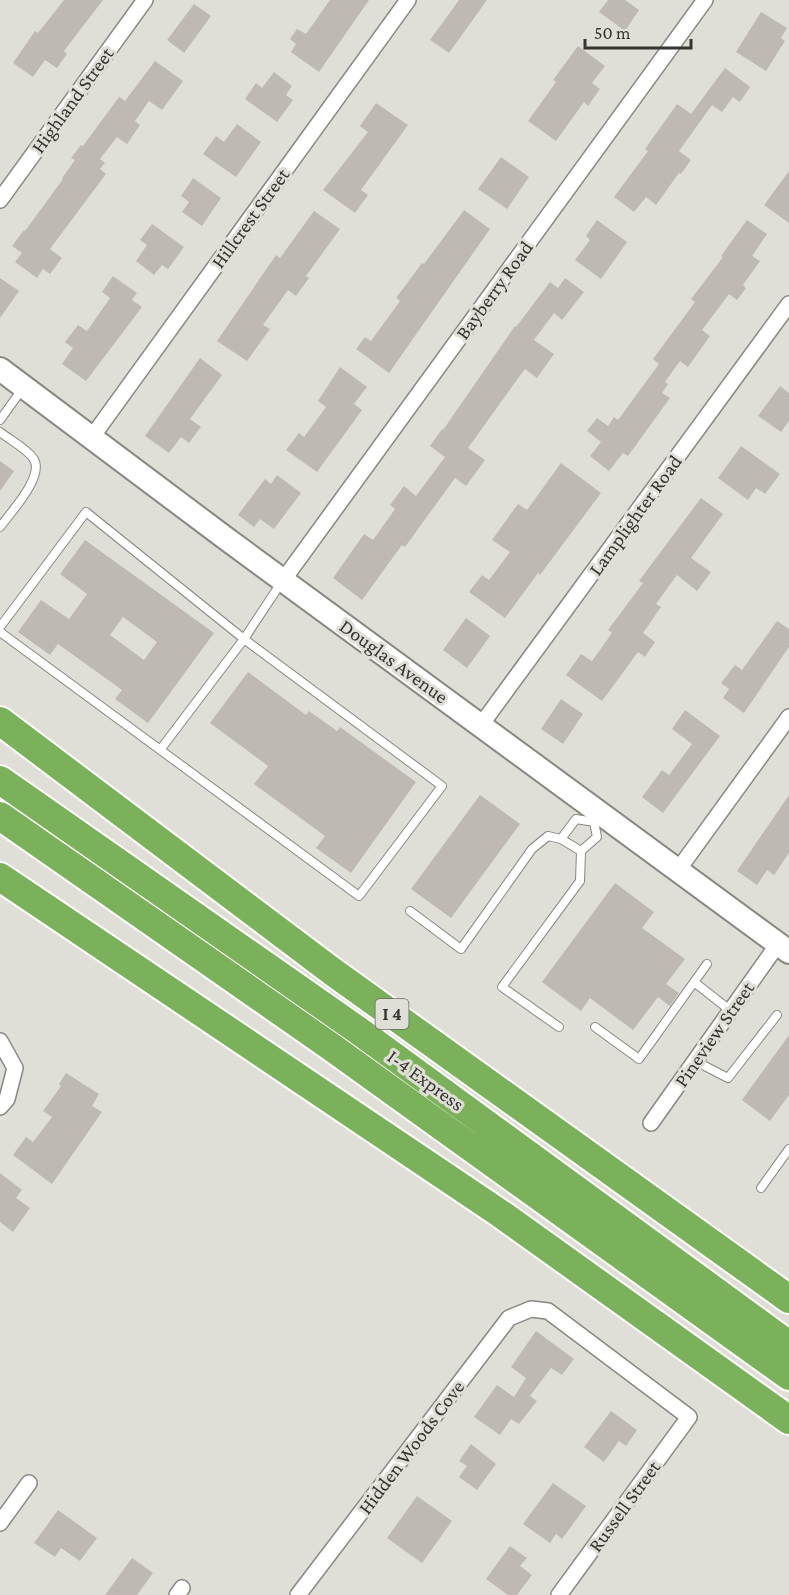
<svg xmlns="http://www.w3.org/2000/svg" width="789" height="1595" viewBox="0 0 789 1595" font-family="'Crimson Pro',serif">
<style>
.building{fill:#bfb9b3;fill-rule:evenodd}
.lines{fill:none;stroke-linecap:round;stroke-linejoin:round}
.service-casing{stroke:#888880;stroke-width:10}
.minor-casing{stroke:#888880;stroke-width:18}
.secondary-casing{stroke:#888880;stroke-width:26}
.motorway-casing{stroke:#fff;stroke-width:32}
.service{stroke:#fff;stroke-width:8}
.minor{stroke:#fff;stroke-width:15}
.secondary{stroke:#fff;stroke-width:22}
.motorway{stroke:#7bb15a;stroke-width:28}
.labels{text-anchor:middle;dominant-baseline:central;stroke-width:6;stroke-linejoin:round;paint-order:stroke}
.shield{fill:#e0dfd7;stroke:#686763;stroke-width:1.5}
.shield-label{font-size:18px;font-weight:bold;fill:#353431}
.street-label{font-size:20px;fill:#353431;stroke:#e0dfd7}
</style>
<rect width="100%" height="100%" fill="#e0dfd7"/>
<path class="building" d="M64,0H103L64,51L67,54L57,68L45,60L33,77L13,63L35,31L38,33Z
M330,0H369L319,72L291,52L296,44L290,39L297,29L306,34Z
M459,0H487L449,53L430,40Z
M608,0H625L639,10L625,31L599,12Z
M194,4L211,16L184,53L167,40Z
M761,12L787,28L781,38L785,41L766,71L736,52Z
M578,46L605,66L592,83L600,89L588,106L584,102L556,141L528,121L556,82L553,80Z
M155,61L183,81L162,110L149,101L135,121L140,125L127,144L117,137L100,159L105,163L100,169L106,174L50,249L62,258L50,274L43,269L37,278L15,262L22,253L12,246L24,230L25,231L63,179L62,178L75,160L71,158L81,145L83,146L119,97L125,101Z
M725,68L750,87L740,102L733,97L722,112L712,105L679,151L691,160L681,174L679,173L656,205L646,197L634,212L614,197L648,151L645,149L677,104L691,114Z
M274,72L292,86L286,95L293,100L277,122L245,99L256,83L262,88Z
M376,103L408,125L361,190L368,195L355,213L323,190L368,132L360,126Z
M237,124L261,142L236,177L203,154L216,136L224,142Z
M501,157L529,177L507,209L478,189Z
M789,171V223L764,205Z
M193,178L221,198L202,226L182,212L189,202L181,196Z
M464,210L490,229L389,373L356,349L365,337L371,341L400,301L396,298L422,263L424,264Z
M314,211L340,229L306,276L309,278L296,296L288,290L263,325L270,329L247,361L217,341L276,255L280,258Z
M597,220L627,242L601,279L575,260L590,240L586,236Z
M747,220L767,234L752,256L760,261L743,285L746,288L737,300L729,294L702,330L710,336L688,367L680,361L665,382L668,384L662,393L670,398L628,456L623,453L609,471L590,456L601,442L587,431L597,418L608,426L614,417L618,420L659,364L653,359L695,302L691,299L723,257L721,256Z
M152,224L184,247L168,269L162,265L154,275L136,261L147,245L140,240Z
M113,276L137,293L132,300L142,307L86,381L62,364L73,348L65,342L78,325L87,331L110,298L102,292Z
M0,278L19,291L0,318Z
M565,278L584,292L562,320L554,313L534,340L554,354L537,378L525,369L516,381L468,448L485,460L466,486L455,478L405,547L402,545L362,600L333,578L364,534L373,540L395,509L390,505L404,486L416,496L445,457L430,446L442,429L443,430L515,326L516,327L550,282L558,288Z
M200,358L222,375L190,419L201,427L189,443L181,437L169,453L145,436Z
M340,367L367,387L354,404L362,410L317,472L286,450L299,433L304,437L326,407L318,401Z
M780,386L789,393V421L781,432L758,416Z
M741,446L780,474L765,494L756,488L748,500L718,478Z
M0,461L14,471L0,491Z
M561,463L601,493L540,575L538,573L505,618L469,592L482,575L489,580L510,552L492,540L518,504L527,510Z
M277,475L301,493L274,529L260,519L254,527L238,515L265,479L271,484Z
M701,498L723,514L691,558L711,572L697,591L677,575L656,604L661,607L643,633L655,642L645,657L638,652L602,701L566,675L581,654L592,661L612,633L608,630L643,583L639,581Z
M85,540L214,633L148,723L115,699L122,690L58,644L50,655L18,632L41,600L69,619L87,594L60,574ZM123,617L157,642L144,660L110,635Z
M466,618L490,636L467,668L443,650Z
M777,621L789,629V647L744,713L723,698L729,689L721,683L735,665L742,670Z
M248,672L306,715L309,711L337,731L340,727L416,782L351,873L316,848L325,836L254,784L268,766L210,723Z
M561,699L583,714L563,744L541,729Z
M685,710L720,736L663,813L642,797L662,770L669,775L692,744L672,729Z
M480,795L520,824L451,918L411,889Z
M789,795V853L774,875L767,870L757,885L737,871Z
M615,883L654,912L642,928L685,959L666,984L679,993L670,1006L658,997L633,1030L590,998L581,1011L542,982Z
M789,1035V1095L770,1121L742,1100Z
M66,1073L99,1094L92,1106L102,1112L52,1184L13,1155L26,1137L33,1142L52,1117L43,1111L61,1086L59,1084Z
M0,1173L22,1190L16,1198L30,1208L13,1232L0,1222Z
M536,1331L574,1359L562,1375L551,1368L530,1396L537,1401L519,1424L511,1419L500,1435L474,1417L497,1385L514,1397L526,1378L511,1367Z
M611,1411L637,1430L626,1446L619,1441L604,1462L584,1447Z
M471,1444L496,1464L477,1490L459,1477L467,1466L459,1461Z
M553,1483L586,1506L562,1539L556,1534L550,1543L523,1524Z
M417,1496L452,1521L422,1563L387,1538Z
M58,1510L97,1538L80,1561L61,1548L55,1557L34,1543Z
M510,1546L527,1558L520,1566L532,1575L517,1595H508L486,1579Z
M132,1558L153,1573L137,1595H105Z"/>
<g class="lines">
<defs>
<path id="service" d="M0,420L23,388
M0,432C10,440 26,448 33,458C46,475 11,512 0,527
M0,627L86,512L244,639L442,786L359,896L0,632
M160,750L244,639L281,583
M581,851L561,839L576,819L594,822
M410,911L461,949L532,849L548,836L561,839
M694,982L731,1011
M559,1027L502,987L580,881L581,851L597,837L594,822L599,814
M595,1027L639,1059L707,964
M695,1061L728,1078L777,1015
M761,1188L789,1149"/>
<path id="minor" d="M0,200L145,0
M92,437L408,0
M284,579L705,0
M481,725L789,304
M678,870L789,717
M0,1041L15,1068L7,1099L0,1107
M651,1123L778,944
M0,1523L29,1483
M177,1595L182,1588
M298,1595L509,1318L531,1309L548,1311L689,1417L559,1595"/>
<path id="secondary" d="M0,369L224,537L789,952"/>
<path id="motorway" d="M0,721L333,972L789,1299
M0,780L359,1031L789,1345
M0,816L330,1046L789,1376
M0,877L501,1214L789,1420"/>
</defs>
<use href="#service" class="service-casing"/>
<use href="#minor" class="minor-casing"/>
<use href="#secondary" class="secondary-casing"/>
<use href="#motorway" class="motorway-casing"/>
<use href="#service" class="service"/>
<use href="#minor" class="minor"/>
<use href="#secondary" class="secondary"/>
<use href="#motorway" class="motorway"/>
</g>
<g class="labels">
<rect class="shield" x="375.5" y="999" width="33" height="30" rx="4.5"/>
<g class="shield-label">
<text x="392" y="1014">I 4</text>
</g>
<g class="street-label">
<text transform="translate(72 100) rotate(-54)">Highland Street</text>
<text transform="translate(250 218) rotate(-54)">Hillcrest Street</text>
<text transform="translate(494 290) rotate(-54)">Bayberry Road</text>
<text transform="translate(635 515) rotate(-54)">Lamplighter Road</text>
<text transform="translate(394 661) rotate(36)">Douglas Avenue</text>
<text transform="translate(714 1034) rotate(-55)">Pineview Street</text>
<text transform="translate(426 1080) rotate(36)">I-4 Express</text>
<text transform="translate(411 1447) rotate(-53)">Hidden Woods Cove</text>
<text transform="translate(624 1506) rotate(-54)">Russell Street</text>
</g>
</g>
<path d="M585 39v9h106v-9" fill="none" stroke="#353431" stroke-width="3"/>
<text x="594" y="39" font-size="18" fill="#353431" stroke="#e0dfd7" stroke-width="4.5" paint-order="stroke">50 m</text>
</svg>
